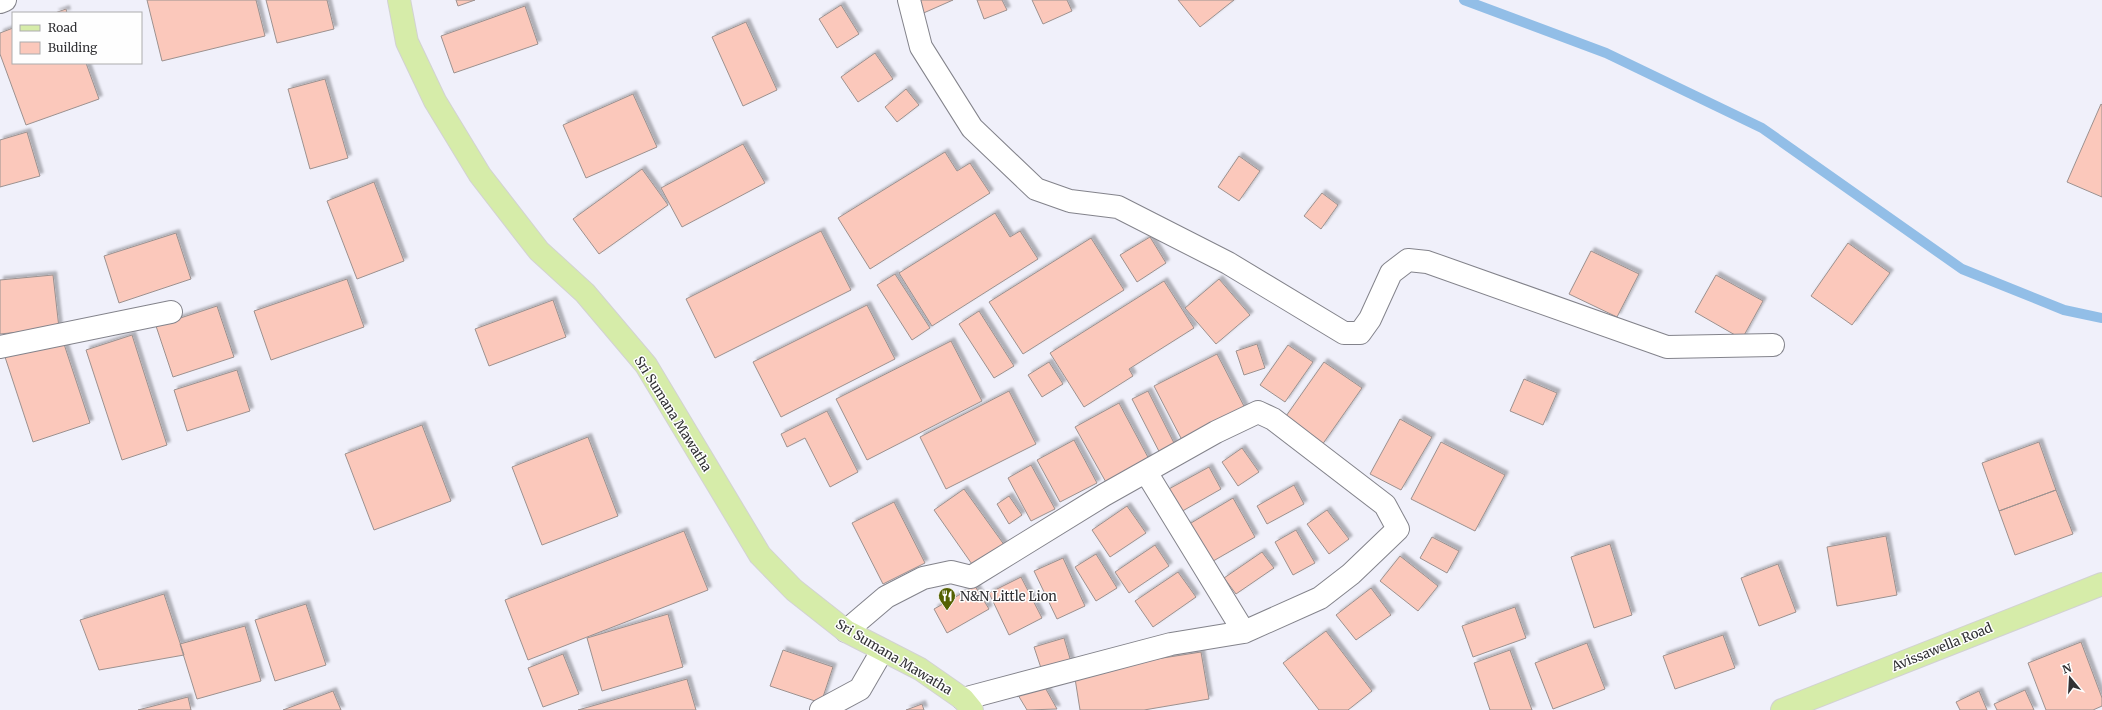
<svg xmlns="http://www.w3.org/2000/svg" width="2102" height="710" viewBox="0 0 2102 710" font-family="Merriweather,serif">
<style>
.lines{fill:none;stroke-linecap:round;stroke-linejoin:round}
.stream{stroke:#92bee7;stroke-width:10}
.building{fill:#fbc8bb;stroke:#9c918f;filter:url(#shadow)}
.minor-casing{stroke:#83838b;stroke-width:24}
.primary-casing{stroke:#d2d2d2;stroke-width:24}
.minor{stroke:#fff;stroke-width:22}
.primary{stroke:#d6eca9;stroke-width:22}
.labels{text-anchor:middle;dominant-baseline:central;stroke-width:3;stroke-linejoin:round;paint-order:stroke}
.street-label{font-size:13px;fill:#313134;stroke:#fefefe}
.poi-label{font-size:13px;fill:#313134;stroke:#fefefe;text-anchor:start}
</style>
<defs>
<filter id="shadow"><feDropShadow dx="3.5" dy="-3.5" stdDeviation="1" flood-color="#0004"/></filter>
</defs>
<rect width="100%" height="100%" fill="#f0f0fa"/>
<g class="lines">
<path class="stream" d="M1464,0L1606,53L1762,128L1962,269L2064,310L2102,318"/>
</g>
<path class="building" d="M147,0H256L265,36L162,61Z
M266,0H327L334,29L277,43Z
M456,0H475L458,6Z
M912,0H953L919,15Z
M977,0H1002L1007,10L984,19Z
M1032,0H1067L1072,11L1043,24Z
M1178,0H1234L1200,27Z
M841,5L859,34L837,48L819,19Z
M525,6L538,44L454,73L441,36Z
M66,9L67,13H55Z
M746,22L777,90L743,106L712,37Z
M13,28V63H86L99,99L26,125L0,54V33Z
M875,53L893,79L858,102L841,77Z
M325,79L348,158L310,169L288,89Z
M906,89L919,105L897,122L885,107Z
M633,94L657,147L586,178L563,125Z
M2101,104L2102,105V197L2067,182Z
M27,132L40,176L0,187V140Z
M743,144L765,183L682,227L661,188Z
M945,152L957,171L970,163L990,193L870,269L838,218Z
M1239,156L1260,171L1239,201L1218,187Z
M642,169L668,205L599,254L573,219Z
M374,182L404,261L357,279L327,201Z
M1322,193L1338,205L1321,229L1304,216Z
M995,213L1010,237L1020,231L1038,259L932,326L899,273Z
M821,231L851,290L715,358L686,299Z
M176,233L191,279L119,303L104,256Z
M1150,237L1166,263L1137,282L1120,255Z
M1091,238L1124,290L1023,354L989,302Z
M1848,243L1890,273L1852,325L1811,296Z
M1591,251L1639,274L1617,317L1569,294Z
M895,274L930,328L912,340L877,285Z
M53,275L59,328L0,334V280Z
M1716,275L1763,301L1742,339L1695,312Z
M347,279L364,327L271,360L254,311Z
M1219,279L1250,315L1216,344L1185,308Z
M1164,281L1194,328L1129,369L1133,376L1084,407L1050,353Z
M553,300L566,337L489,366L475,329Z
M867,305L895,359L781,417L753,362Z
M217,306L234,357L173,377L156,326Z
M979,311L1014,366L994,378L959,324Z
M132,335L167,445L122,460L86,350Z
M62,338L90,423L33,442L5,357Z
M951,341L982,401L867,460L836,399Z
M1257,344L1265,368L1244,375L1236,351Z
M1288,345L1313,362L1285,402L1260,385Z
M1217,354L1246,410L1183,442L1154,386Z
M1049,362L1063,384L1042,397L1028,375Z
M1324,362L1362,388L1322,445L1284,419Z
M237,370L250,411L187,431L174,390Z
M1524,379L1557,393L1543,425L1510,411Z
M1009,391L1036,444L946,489L920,437Z
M1148,391L1179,453L1164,461L1132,399Z
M1119,403L1150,461L1107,484L1075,427Z
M827,411L858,472L830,487L805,438L787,447L781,434Z
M1400,419L1432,437L1401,490L1370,474Z
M422,425L451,501L374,530L345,454Z
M588,437L618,516L542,545L512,467Z
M1074,440L1097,483L1060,502L1037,460Z
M1441,442L1505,475L1475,531L1411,499Z
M2039,442L2056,490L1999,511L1982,463Z
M1242,448L1259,472L1238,486L1222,462Z
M1031,465L1055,509L1031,521L1008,478Z
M1209,467L1221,489L1179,513L1167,490Z
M1294,485L1304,504L1267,524L1257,506Z
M964,489L1005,546L974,567L934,510Z
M2056,490L2073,534L2015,555L1999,511Z
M1009,496L1022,515L1009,524L997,504Z
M1233,498L1255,537L1208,564L1186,526Z
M894,502L925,563L883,584L852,523Z
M1127,506L1146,533L1110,557L1092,530Z
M1327,510L1349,539L1329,554L1307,524Z
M1296,530L1315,563L1293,575L1275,542Z
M684,531L708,590L528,660L505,600Z
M1886,536L1897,595L1837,606L1827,547Z
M1432,537L1459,551L1447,573L1420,558Z
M1610,544L1632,615L1594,628L1571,557Z
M1155,545L1169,566L1129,593L1115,572Z
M1262,552L1274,568L1236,594L1224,578Z
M1096,554L1117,588L1096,601L1075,567Z
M1400,556L1438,586L1418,611L1380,581Z
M1063,558L1085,606L1057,619L1034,571Z
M1778,564L1796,612L1759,626L1741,578Z
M1178,572L1196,597L1153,627L1135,601Z
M1021,577L1042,618L1009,635L989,593Z
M975,586L989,609L947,633L934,609Z
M1371,588L1391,615L1356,640L1336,615Z
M164,594L184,655L99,670L80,620Z
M306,604L326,665L275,681L255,620Z
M1515,607L1526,638L1473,657L1462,626Z
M668,614L683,667L602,691L587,638Z
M245,626L261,681L197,699L180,644Z
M1326,631L1372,691L1348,710H1319L1283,663Z
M1723,635L1735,668L1675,689L1663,656Z
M1064,638L1071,662L1042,671L1034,647Z
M2081,642L2102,698V706L2093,710H2046L2028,663Z
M1587,643L1605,689L1553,709L1535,663Z
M783,650L833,667L821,703L770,686Z
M1510,650L1532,710H1490L1474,663Z
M1201,652L1209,699L1144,710H1080L1074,672Z
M563,654L579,694L543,707L528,668Z
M687,679L696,710H578Z
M1042,682L1057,709L1027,710L1018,695Z
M2025,690L2034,710H1997L1994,704Z
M333,691L341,710H283Z
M1979,691L1987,710H1960L1956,702Z
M188,697L191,710H138Z
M922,704L924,710H906Z"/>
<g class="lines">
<defs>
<path id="minor" d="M909,0L921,47L972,128L1036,189L1070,201L1118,207L1228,263L1344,333H1360L1370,319L1391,273L1408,260L1427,262L1667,347L1773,345
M0,2L5,0
M0,347L171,312
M1146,472L1244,632
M846,631L886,597L923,578L951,572L971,577L1104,495L1216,432L1258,412L1273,419L1385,505L1398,529L1351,574L1320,598L1244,632L1171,644L963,699
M821,710L860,689L882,651"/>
<path id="primary" d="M399,0L407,42L435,101L480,175L539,251L585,293L646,365L760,555L794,590L846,631L920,669L963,699L972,710
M1782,710L2102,584"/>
</defs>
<use href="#minor" class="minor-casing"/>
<use href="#primary" class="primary-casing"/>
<use href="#minor" class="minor"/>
<use href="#primary" class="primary"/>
</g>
<defs>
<symbol id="restaurant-pin" viewBox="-11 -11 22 30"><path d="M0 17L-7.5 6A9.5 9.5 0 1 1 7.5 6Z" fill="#546102" stroke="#fefefe"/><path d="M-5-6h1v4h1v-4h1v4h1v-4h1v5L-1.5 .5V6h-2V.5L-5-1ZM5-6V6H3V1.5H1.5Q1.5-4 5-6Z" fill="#fff"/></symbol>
</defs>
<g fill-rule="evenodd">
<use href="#restaurant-pin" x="937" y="586" width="20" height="27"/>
</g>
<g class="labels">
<g class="street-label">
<text transform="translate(673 414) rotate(58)">Sri Sumana Mawatha</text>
<text transform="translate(1942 647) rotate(-22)">Avissawella Road</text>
<text transform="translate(894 657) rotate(31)">Sri Sumana Mawatha</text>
</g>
<g class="poi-label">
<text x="960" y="596">N&amp;N Little Lion</text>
</g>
</g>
<rect x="12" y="12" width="130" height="52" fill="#fefefe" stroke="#acacad"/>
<rect x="20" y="25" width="20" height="6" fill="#d6eca9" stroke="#acacad"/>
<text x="48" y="32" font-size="12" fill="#313134">Road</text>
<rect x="20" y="42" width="20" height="12" fill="#fbc8bb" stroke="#acacad"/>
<text x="48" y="52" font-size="12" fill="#313134">Building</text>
<g transform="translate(2070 678) rotate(342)" stroke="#fefefe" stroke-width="3" paint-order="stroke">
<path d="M0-3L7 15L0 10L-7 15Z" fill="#313134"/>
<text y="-6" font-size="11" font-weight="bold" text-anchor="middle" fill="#313134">N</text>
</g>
</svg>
